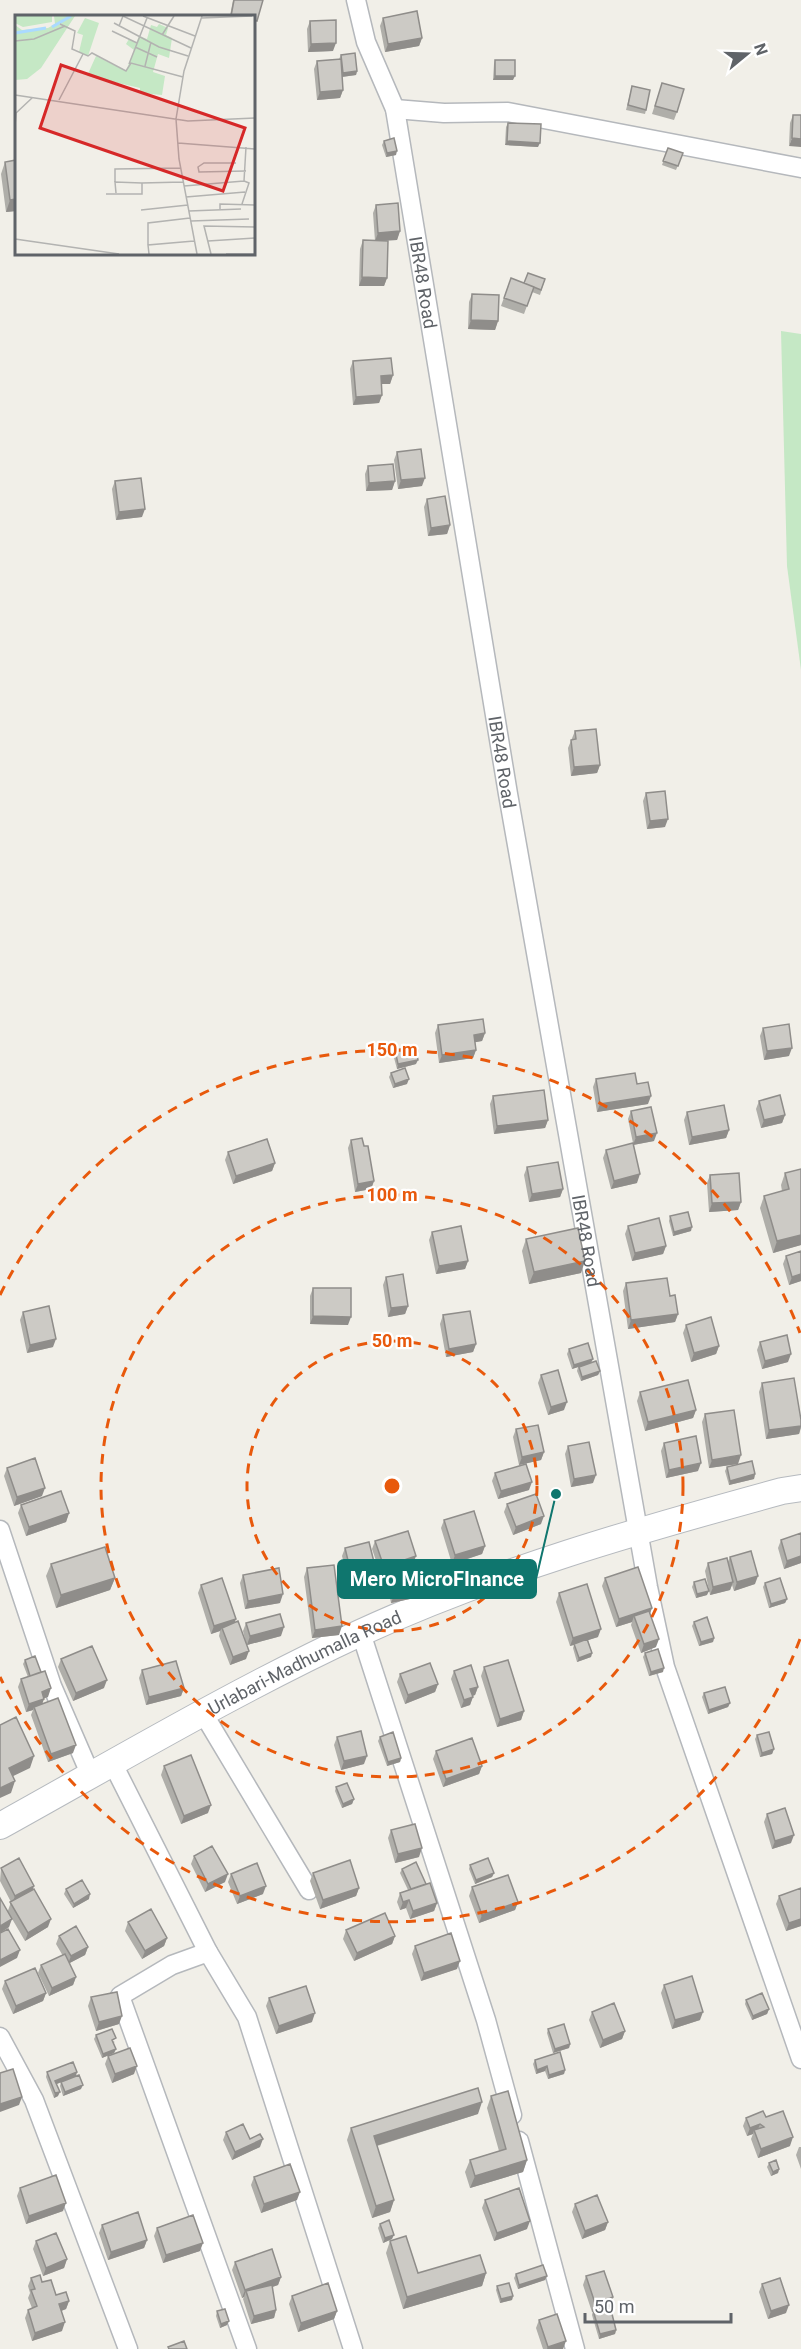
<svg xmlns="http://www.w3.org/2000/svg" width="801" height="2349" viewBox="0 0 801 2349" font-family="Roboto,sans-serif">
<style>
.green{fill:#c5e8c5}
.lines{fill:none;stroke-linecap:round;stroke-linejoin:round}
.street-casing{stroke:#b5b8bc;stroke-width:21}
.secondary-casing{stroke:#b6babf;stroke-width:28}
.street{stroke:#fff;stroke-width:18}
.secondary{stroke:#fff;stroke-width:26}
.wall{fill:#afaea9}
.shaded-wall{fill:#8f8d8a}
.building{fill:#cccac5;stroke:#8f8d8a;stroke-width:1.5}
.ring{fill:none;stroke:#e8590c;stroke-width:3;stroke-dasharray:10 8}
.labels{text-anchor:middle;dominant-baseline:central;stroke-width:4.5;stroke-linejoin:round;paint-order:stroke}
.street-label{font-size:18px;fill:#5f6368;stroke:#fff}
.inset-river{fill:none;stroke:#aadaff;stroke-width:3}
.inset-road{fill:none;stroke:#b3b3b1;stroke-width:1.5}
.view{fill:#d62828;fill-opacity:0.15;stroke:#d62828;stroke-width:3}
.inset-edge{fill:none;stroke:#5f6368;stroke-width:3}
.centre{fill:#e8590c;stroke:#fff;stroke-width:3}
.ring-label{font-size:18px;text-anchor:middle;font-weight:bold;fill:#e8590c;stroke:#fff;stroke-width:4.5;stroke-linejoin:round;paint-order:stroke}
.leader{fill:none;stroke:#0f766e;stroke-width:2}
.callout-dot{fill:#0f766e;stroke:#fff;stroke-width:2}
.callout{fill:#0f766e;stroke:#0f766e;stroke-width:2}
.callout-label{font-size:20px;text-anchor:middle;font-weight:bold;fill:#fff}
</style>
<rect width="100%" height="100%" fill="#f1efe8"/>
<path class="green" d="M781,331L801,334V670L787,566Z"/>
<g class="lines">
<defs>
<g id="street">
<path id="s1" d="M356,0L366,42L395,109L508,794L648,1587L665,1667L801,2059"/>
<path d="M395,109L444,113L508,112L801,168"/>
<path d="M0,1530L52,1686L91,1776"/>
<path d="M361,1633L486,2020L512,2115"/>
<path d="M203,1713L309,1890"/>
<path d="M113,1764L208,1952"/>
<path d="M0,2037L34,2100L128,2349"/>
<path d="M519,2141L575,2349"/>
<path d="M247,2349L120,1996L172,1965L208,1952L247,2017L353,2349"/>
</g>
<g id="secondary">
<path id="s2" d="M0,1826C119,1760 237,1690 360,1633C495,1571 639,1530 782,1491L801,1488"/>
</g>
</defs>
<use href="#street" class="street-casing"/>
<use href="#secondary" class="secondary-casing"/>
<use href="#street" class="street"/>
<use href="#secondary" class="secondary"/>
</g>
<path class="wall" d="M233,0H263L254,29V16H230Z
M383,18L422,38L419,46L385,52L380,26Z
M310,21L333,51L308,52L307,29Z
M341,55L357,71L356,75L342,77L343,90L340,98L317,100L314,69L317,61L339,59Z
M495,60L513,80H493L494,64Z
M662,83L677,112L674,120L652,114Z
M632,86L646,110L645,114L626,110Z
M793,115H801L789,146L790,123Z
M508,123L538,147L505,145L506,127Z
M384,141L396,155L386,157L382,145Z
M668,148L683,153L676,170L662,165Z
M5,162L16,211L6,212L1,174Z
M376,205L400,231L397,240L379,241L387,278L384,286H359L360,249L363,240L375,241L373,213Z
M511,278L524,283L545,279L540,295L532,292L524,314L501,306Z
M472,294L498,321L495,330L468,329L469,302Z
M353,361L393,375L390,384H381L382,395L379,403L353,405L350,369Z
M397,452L422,486L398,489L394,460Z
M368,466L395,481L392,490L366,491L365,474Z
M115,481L142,517L116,520L112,489Z
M427,499L450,525L447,534L428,536L424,507Z
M575,731L600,765L597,773L571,776L568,748Z
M646,793L665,827L647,829L643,801Z
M438,1025L485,1033L482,1041L475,1042L476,1050L473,1058L439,1063L435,1033Z
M763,1028L789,1056L764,1060L760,1036Z
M395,1050L416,1064L397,1069L393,1054Z
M391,1073L407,1084L393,1088L389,1077Z
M596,1079L637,1084L648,1104L597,1112L593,1087Z
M493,1096L548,1120L545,1128L494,1134L490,1104Z
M759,1101L785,1115L782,1123L761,1128L756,1109Z
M631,1111L654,1141L633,1145L637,1183L611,1189L603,1158L606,1150L633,1143L628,1119Z
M687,1112L729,1130L726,1138L689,1145L684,1120Z
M351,1140L374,1181L371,1189L355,1192L348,1148Z
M228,1152L275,1163L272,1171L233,1184L225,1160Z
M527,1167L563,1189L560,1197L529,1202L524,1175Z
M801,1169V1245L773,1253L760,1208L764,1196L782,1191L781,1185L785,1173Z
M710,1175L741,1202L738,1210L709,1212L707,1183Z
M670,1216L691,1231L673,1236L669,1221Z
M628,1226L666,1246L663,1254L632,1261L625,1234Z
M432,1232L468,1261L465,1269L436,1274L429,1240Z
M526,1239L581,1273L529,1284L522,1251Z
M786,1256L801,1281L789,1285L783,1264Z
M386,1277L408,1306L405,1314L388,1317L383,1285Z
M626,1283L670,1296L678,1314L675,1322L628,1329L623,1291Z
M313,1288L348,1325L310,1324V1296Z
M23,1312L53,1347L27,1353L20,1320Z
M443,1315L476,1344L473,1352L446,1357L440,1324Z
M686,1325L719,1346L716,1354L691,1362L683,1333Z
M760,1342L788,1362L762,1369L757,1350Z
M569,1349L591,1362L600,1371L598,1375L581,1381L577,1371L578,1367L572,1369L567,1354Z
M541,1375L564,1410L548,1415L538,1383Z
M762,1383L801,1420V1428L799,1434L766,1439L759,1392Z
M640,1392L696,1410L693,1418L645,1431L637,1401Z
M705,1414L738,1464L709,1468L702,1422Z
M516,1429L544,1452L541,1460L519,1465L513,1437Z
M664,1443L698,1471L666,1478L661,1451Z
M568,1446L593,1483L571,1487L565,1454Z
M727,1467L755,1474L754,1479L729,1485L725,1471Z
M7,1468L42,1496L14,1506L4,1476Z
M495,1473L529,1490L498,1499L492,1481Z
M507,1504L541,1524L513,1535L504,1512Z
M21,1505L69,1513L66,1522L26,1536L18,1513Z
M444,1520L485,1546L482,1554L452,1564L441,1528Z
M801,1533V1563L784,1569L778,1548L781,1540Z
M375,1541L413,1564L406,1567L413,1591L410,1599L391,1603L386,1578L388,1573L381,1575L372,1549Z
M345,1548L372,1575L348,1581L342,1556Z
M730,1557L755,1584L734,1591L732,1585L730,1590L710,1595L705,1571L708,1563L728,1562Z
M51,1564L115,1578L110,1590L56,1608L46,1576Z
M307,1568L339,1635L312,1638L304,1577Z
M243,1575L280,1603L245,1609L240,1583Z
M605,1578L652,1608L650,1613L656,1647L641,1653L631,1625L632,1622L616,1627L602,1586Z
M694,1582L707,1595L696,1598L692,1587Z
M765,1583L787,1599L785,1603L769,1608L763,1587Z
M201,1585L234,1623L246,1643L243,1631L246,1623L281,1636L247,1645L246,1659L230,1665L219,1636L220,1631L211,1634L198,1593Z
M559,1593L598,1637L588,1640L592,1653L591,1657L577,1662L573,1648L574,1645L570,1646L556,1602Z
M694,1622L714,1638L713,1642L699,1646L692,1626Z
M645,1653L663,1672L649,1676L643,1657Z
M61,1659L104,1688L73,1701L58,1667Z
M25,1660L48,1697L44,1698L42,1704L73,1753L48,1762L31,1715L33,1710L26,1712L18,1687L21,1679L28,1677L23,1664Z
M484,1667L524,1711L521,1720L497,1727L481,1676Z
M142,1670L184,1688L181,1696L146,1705L139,1678Z
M454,1671L478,1687L475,1695L473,1696L470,1705L461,1708L451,1679Z
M400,1674L438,1684L435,1692L405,1704L397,1682Z
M704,1693L730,1703L728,1707L708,1714L702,1697Z
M757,1735L774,1749L772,1754L760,1757L755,1739Z
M337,1737L364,1764L341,1770L334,1745Z
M380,1737L401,1758L400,1762L387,1766L378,1741Z
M436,1751L482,1766L479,1774L443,1787L433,1759Z
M164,1766L208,1813L181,1824L161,1775Z
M336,1787L354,1799L352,1804L342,1808L335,1791Z
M767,1814L791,1843L772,1849L764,1822Z
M391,1830L419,1857L395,1863L388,1838Z
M194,1856L225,1882L205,1892L191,1864Z
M470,1865L494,1873L492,1877L475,1884L469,1869Z
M1,1868L33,1889L48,1927L25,1941L11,1917L9,1927L0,1933L11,1902L0,1881Z
M402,1869L426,1884L437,1903L434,1911L410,1919L406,1908L400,1910L397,1902L400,1893L408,1890L400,1873Z
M313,1873L359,1888L356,1896L320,1909L310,1881Z
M231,1874L263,1894L237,1904L228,1882Z
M472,1887L518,1902L515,1910L479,1923L469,1896Z
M801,1888V1926L786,1931L776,1904L779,1896Z
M66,1889L89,1899L73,1908L64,1894Z
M128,1922L167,1938L164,1946L142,1959L125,1931Z
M346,1930L395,1936L392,1944L354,1961L343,1939Z
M59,1936L88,1947L85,1955L69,1963L76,1977L73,1985L49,1996L38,1973L41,1965L63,1956L56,1944Z
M415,1946L457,1969L421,1981L412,1954Z
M5,1981L46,1993L43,2001L13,2014L2,1989Z
M664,1985L700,2020L672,2029L661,1993Z
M91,1997L119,2024L96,2031L88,2006Z
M269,1998L312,2022L276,2034L266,2006Z
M746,2000L769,2009L767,2014L752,2020L745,2004Z
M592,2012L625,2031L622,2039L600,2048L589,2020Z
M548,2029L570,2044L569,2048L553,2053L547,2033Z
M96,2035L115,2042L113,2043L116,2049L114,2053L102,2058L94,2039Z
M108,2056L134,2074L112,2083L105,2064Z
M535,2060L565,2070L564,2074L548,2079L545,2071L536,2074L533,2064Z
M47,2072L76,2076L57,2084L58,2096L54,2098L46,2077Z
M61,2082L81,2089L63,2096L60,2086Z
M491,2096L527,2160L523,2172L470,2188L465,2172L470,2160L499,2151L487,2108Z
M478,2114L377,2146L394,2200L390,2212L372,2218L347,2140L351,2128Z
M766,2117L790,2146L758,2158L751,2139L753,2134L747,2136L743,2126L746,2118Z
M226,2132L250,2139L260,2147L232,2160L223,2140Z
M799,2147H801V2169L796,2155Z
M769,2163L779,2169L778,2173L771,2176L767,2167Z
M254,2177L297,2200L261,2213L251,2185Z
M20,2188L63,2211L26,2224L17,2196Z
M485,2200L527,2229L494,2241L482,2208Z
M575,2204L608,2222L605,2230L582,2239L572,2212Z
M380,2224L392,2239L383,2243L378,2228Z
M102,2225L147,2240L144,2248L108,2260L99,2233Z
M157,2228L200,2251L163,2263L154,2236Z
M36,2241L67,2259L64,2268L43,2276L33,2249Z
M390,2241L418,2273H486L482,2286L403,2309L386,2253Z
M235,2262L281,2277L278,2285L272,2287L276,2310L274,2318L251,2324L243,2299L244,2297L242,2298L232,2270Z
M516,2274L547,2276L545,2280L518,2289L514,2278Z
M586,2276L613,2297L610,2306L616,2330L615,2334L599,2339L592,2315L593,2311L592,2312L583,2285Z
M31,2278L42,2282L56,2295L69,2301L66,2309L61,2311L62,2331L32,2341L25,2318L28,2310L32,2308L28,2298L30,2293L28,2286Z
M762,2284L786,2313L768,2319L759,2292Z
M497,2286L513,2296L512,2300L500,2303L496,2290Z
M292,2296L337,2311L334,2319L298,2332L289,2304Z
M217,2311L229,2321L227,2325L220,2328L216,2316Z
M539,2320L563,2349H543L536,2328Z"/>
<path class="shaded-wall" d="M422,38L419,46L385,52L388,44Z
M336,43L333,51L308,52L311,44Z
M357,71L356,75L341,77L343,73Z
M495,76H515L513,80H493Z
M343,90L340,98L317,100L320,92Z
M792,138L801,139V147L789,146Z
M507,141L540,143L538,147L505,145Z
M397,151L396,155L386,157L387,153Z
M16,199V211L6,212L10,200Z
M400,231L397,240L375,241L378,233Z
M362,277L387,278L384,286H359Z
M471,320L498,321L495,330L468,329Z
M393,375L390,384H378L381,376Z
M382,395L379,403L353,405L356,397Z
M425,478L422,486L398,489L401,480Z
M395,481L392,490L366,491L369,483Z
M145,509L142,517L116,520L119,512Z
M450,525L447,534L428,536L431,528Z
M600,765L597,773L571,776L574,767Z
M668,819L665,827L647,829L650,821Z
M485,1033L482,1041L471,1043L474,1035Z
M792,1048L789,1056L764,1060L767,1051Z
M476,1050L473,1058L439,1063L442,1055Z
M418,1060L416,1064L397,1069L398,1064Z
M409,1079L407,1084L393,1088L395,1084Z
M651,1096L648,1104L597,1112L600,1104Z
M785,1115L782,1123L761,1128L764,1120Z
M548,1120L545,1128L494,1134L497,1126Z
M729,1130L726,1138L689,1145L692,1137Z
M657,1133L654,1141L633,1145L636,1137Z
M275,1163L272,1171L233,1184L236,1176Z
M640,1174L637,1183L611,1189L614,1181Z
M374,1181L371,1189L355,1192L358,1184Z
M563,1189L560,1197L529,1202L532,1194Z
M741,1202L738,1210L709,1212L712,1203Z
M692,1227L691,1231L673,1236L674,1232Z
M801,1235V1245L773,1253L777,1241Z
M666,1246L663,1254L632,1261L635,1253Z
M468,1261L465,1269L436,1274L439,1266Z
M585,1261L581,1273L529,1284L534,1272Z
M801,1274V1281L789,1285L792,1277Z
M408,1306L405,1314L388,1317L391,1308Z
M678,1314L675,1322L628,1329L631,1320Z
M313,1316L351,1317L348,1325L310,1324Z
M56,1339L53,1347L27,1353L30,1345Z
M476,1344L473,1352L446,1357L449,1349Z
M719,1346L716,1354L691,1362L694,1353Z
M791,1354L788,1362L762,1369L765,1361Z
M593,1359L591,1363L572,1369L574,1365Z
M600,1371L598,1375L581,1381L582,1377Z
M567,1402L564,1410L548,1415L551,1407Z
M696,1410L693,1418L645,1431L648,1422Z
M801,1426L799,1434L766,1439L769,1430Z
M544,1452L541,1460L519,1465L522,1457Z
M741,1455L738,1464L709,1468L712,1460Z
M701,1463L698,1471L666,1478L669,1470Z
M755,1474L754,1479L729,1485L730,1481Z
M596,1475L593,1483L571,1487L574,1479Z
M532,1482L529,1490L498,1499L501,1491Z
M45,1488L42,1496L14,1506L17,1497Z
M69,1513L66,1522L26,1536L29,1527Z
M544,1516L541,1524L513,1535L516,1527Z
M485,1546L482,1554L452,1564L455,1555Z
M416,1556L413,1564L389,1572L388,1570V1573L381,1575L384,1567Z
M801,1556V1563L784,1569L787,1561Z
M375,1566L372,1575L348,1581L351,1573Z
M758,1576L755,1584L734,1591L737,1582Z
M115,1578L110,1590L56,1608L61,1595Z
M733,1582L730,1590L710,1595L713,1587Z
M413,1591L410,1599L391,1603L394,1595Z
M709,1591L707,1595L696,1598L697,1594Z
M283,1594L280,1603L245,1609L248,1601Z
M787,1599L785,1603L769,1608L771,1604Z
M652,1608L649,1616H634L632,1622L616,1627L619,1619Z
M236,1619L233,1627L222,1628L220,1631L211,1634L214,1626Z
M342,1626L339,1635L312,1638L315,1630Z
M284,1627L281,1636L247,1645L250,1636Z
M601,1629L598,1637L570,1646L573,1638Z
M714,1638L713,1642L699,1646L701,1642Z
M659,1639L656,1647L641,1653L644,1644Z
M249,1651L246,1659L230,1665L233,1657Z
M592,1653L591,1657L577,1662L579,1658Z
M664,1668L663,1672L649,1676L651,1672Z
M107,1680L104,1688L73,1701L76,1693Z
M438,1684L435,1692L405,1704L408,1695Z
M478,1687L475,1695L467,1697L470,1689Z
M51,1688L48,1697L39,1700L42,1692Z
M184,1688L181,1696L146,1705L149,1697Z
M473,1697L470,1705L461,1708L464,1700Z
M44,1699L41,1707H34L33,1710L26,1712L29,1704Z
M730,1703L728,1707L708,1714L709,1710Z
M524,1711L521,1720L497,1727L500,1719Z
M76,1745L73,1753L48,1762L51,1754Z
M774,1749L772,1754L760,1757L762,1753Z
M34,1756L30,1768L5,1780L9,1768Z
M367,1756L364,1764L341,1770L344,1761Z
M401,1758L400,1762L387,1766L388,1762Z
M482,1766L479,1774L443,1787L446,1779Z
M15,1781L11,1793L0,1798V1788Z
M354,1799L352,1804L342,1808L343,1804Z
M211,1805L208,1813L181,1824L184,1816Z
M794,1835L791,1843L772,1849L775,1841Z
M422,1848L419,1857L395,1863L398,1854Z
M494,1873L492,1877L475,1884L476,1880Z
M228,1874L225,1882L205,1892L208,1884Z
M34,1886L31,1895L12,1904L15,1896Z
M266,1886L263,1894L237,1904L240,1896Z
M359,1888L356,1896L320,1909L323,1900Z
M90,1894L89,1899L73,1908L74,1904Z
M409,1900L406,1908L400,1910L403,1902Z
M518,1902L515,1910L479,1923L482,1915Z
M437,1903L434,1911L410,1919L413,1911Z
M12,1919L9,1927L0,1933V1926Z
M51,1919L48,1927L25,1941L28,1933Z
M801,1919V1926L786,1931L789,1923Z
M395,1936L392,1944L354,1961L357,1953Z
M167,1938L164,1946L142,1959L145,1951Z
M88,1947L85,1955L68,1964L71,1956Z
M20,1950L17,1958L0,1967V1960Z
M460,1961L457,1969L421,1981L424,1973Z
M76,1977L73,1985L49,1996L52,1988Z
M46,1993L43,2001L13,2014L16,2006Z
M769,2009L767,2014L752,2020L753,2016Z
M703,2012L700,2020L672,2029L675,2020Z
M315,2013L312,2022L276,2034L279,2026Z
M122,2016L119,2024L96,2031L99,2022Z
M625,2031L622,2039L600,2048L603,2040Z
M570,2044L569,2048L553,2053L555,2049Z
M116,2049L114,2053L102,2058L103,2054Z
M137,2066L134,2074L112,2083L115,2074Z
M547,2066L545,2071L536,2074L537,2070Z
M565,2070L564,2074L548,2079L549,2075Z
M77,2072L76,2076L54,2085L55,2081Z
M83,2085L81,2089L63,2096L65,2092Z
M60,2092L58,2096L54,2098L55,2093Z
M22,2097L19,2105L0,2112V2104Z
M482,2102L478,2114L369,2148L374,2136Z
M760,2124L757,2132L754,2130L753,2134L747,2136L750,2128Z
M793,2137L790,2146L758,2158L761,2149Z
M263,2139L260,2147L232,2160L235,2152Z
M527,2160L523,2172L470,2188L475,2176Z
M779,2169L778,2173L771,2176L773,2172Z
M300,2192L297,2200L261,2213L264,2204Z
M394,2200L390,2212L372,2218L376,2206Z
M66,2203L63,2211L26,2224L29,2216Z
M530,2221L527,2229L494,2241L497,2233Z
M608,2222L605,2230L582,2239L585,2231Z
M394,2235L392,2239L383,2243L385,2238Z
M147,2240L144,2248L108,2260L111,2252Z
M203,2243L200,2251L163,2263L166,2255Z
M67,2259L64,2268L43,2276L46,2268Z
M486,2273L482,2286L403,2309L407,2297Z
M547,2276L545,2280L518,2289L519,2285Z
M281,2277L278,2285L247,2296L246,2291L244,2297L242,2298L245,2290Z
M513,2296L512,2300L500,2303L501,2299Z
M613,2297L610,2306L592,2312L595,2303Z
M69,2301L66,2309L56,2313L59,2304Z
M789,2305L786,2313L768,2319L771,2311Z
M276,2310L274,2318L251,2324L254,2316Z
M337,2311L334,2319L298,2332L301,2323Z
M229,2321L227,2325L220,2328L221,2324Z
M65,2322L62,2331L32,2341L35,2333Z
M616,2330L615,2334L599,2339L600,2334Z
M566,2341L563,2349H547L548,2347Z"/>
<path class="building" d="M234,0H263L257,21L254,20V16H231Z
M417,11L422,38L388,44L383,18Z
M336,20V43L311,44L310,21Z
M355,53L357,71L343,73L341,55Z
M341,59L343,90L320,92L317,61Z
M495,60H515V76H495Z
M662,83L684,89L677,112L655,106Z
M632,86L650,90L646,110L628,105Z
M793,115H801V139L792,138Z
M508,123L541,124L540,143L507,141Z
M394,138L397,151L387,153L384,141Z
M668,148L683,153L678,166L663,161Z
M16,160V199L10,200L5,162Z
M398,203L400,231L378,233L376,205Z
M363,240L388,241L387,278L362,277Z
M528,273L545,279L541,290L524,283Z
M511,278L534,287L527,306L504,298Z
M472,294L499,295L498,321L471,320Z
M391,358L393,375L381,376L382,395L356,397L353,361Z
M421,449L425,478L401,480L397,452Z
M393,464L395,481L369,483L368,466Z
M141,478L145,509L119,512L115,481Z
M445,496L450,525L431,528L427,499Z
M596,729L600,765L574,767L571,740L576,739L575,731Z
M665,791L668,819L650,821L646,793Z
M483,1019L485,1033L474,1035L476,1050L442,1055L438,1025Z
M789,1024L792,1048L767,1051L763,1028Z
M415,1046L418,1060L398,1064L395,1050Z
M405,1068L409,1079L395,1084L391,1073Z
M635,1073L637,1084L648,1082L651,1096L600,1104L596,1079Z
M544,1090L548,1120L497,1126L493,1096Z
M780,1095L785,1115L764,1120L759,1101Z
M724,1105L729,1130L692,1137L687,1112Z
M651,1107L657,1133L636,1137L631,1111Z
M362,1138L364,1146H368L374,1181L358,1184L351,1140Z
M267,1139L275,1163L236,1176L228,1152Z
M633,1143L640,1174L614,1181L606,1150Z
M558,1162L563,1189L532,1194L527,1167Z
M801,1169V1235L777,1241L764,1196L789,1189L785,1173Z
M739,1173L741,1202L712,1203L710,1175Z
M688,1212L692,1227L674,1232L670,1216Z
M659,1218L666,1246L635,1253L628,1226Z
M461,1226L468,1261L439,1266L432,1232Z
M578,1228L585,1261L534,1272L526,1239Z
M801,1251V1274L792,1277L786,1256Z
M403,1274L408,1306L391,1308L386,1277Z
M667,1278L670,1296L675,1295L678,1314L631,1320L626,1283Z
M313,1288H351V1317L313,1316Z
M49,1306L56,1339L30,1345L23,1312Z
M470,1311L476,1344L449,1349L443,1315Z
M711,1317L719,1346L694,1353L686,1325Z
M787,1335L791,1354L765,1361L760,1342Z
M588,1343L593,1359L574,1365L569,1349Z
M596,1361L600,1371L582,1377L579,1367Z
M558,1370L567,1402L551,1407L541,1375Z
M794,1378L801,1420V1426L769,1430L762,1383Z
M688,1380L696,1410L648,1422L640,1392Z
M734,1410L741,1455L712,1460L705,1414Z
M538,1425L544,1452L522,1457L516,1429Z
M696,1436L701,1463L669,1470L664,1443Z
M589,1442L596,1475L574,1479L568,1446Z
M35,1458L45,1488L17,1497L7,1468Z
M752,1461L755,1474L730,1481L727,1467Z
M526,1464L532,1482L501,1491L495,1473Z
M61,1491L69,1513L29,1527L21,1505Z
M536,1494L544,1516L516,1527L507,1504Z
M474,1511L485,1546L455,1555L444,1520Z
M408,1531L416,1556L384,1567L375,1541Z
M801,1533V1556L787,1561L781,1540Z
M369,1542L375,1566L351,1573L345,1548Z
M105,1547L115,1578L61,1595L51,1564Z
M751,1551L758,1576L737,1582L730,1557Z
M727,1558L733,1582L713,1587L708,1563Z
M334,1565L342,1626L315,1630L307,1568Z
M638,1567L652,1608L619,1619L605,1578Z
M279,1568L283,1594L248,1601L243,1575Z
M222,1578L236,1619L214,1626L201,1585Z
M780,1578L787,1599L771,1604L765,1583Z
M705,1579L709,1591L697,1594L694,1582Z
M587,1584L601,1629L573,1638L559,1593Z
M649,1611L659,1639L644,1644L634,1616Z
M280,1614L284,1627L250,1636L246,1623Z
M707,1617L714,1638L701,1642L694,1622Z
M238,1621L249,1651L233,1657L222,1628Z
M587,1639L592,1653L579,1658L574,1644Z
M92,1646L107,1680L76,1693L61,1659Z
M658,1649L664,1668L651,1672L645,1653Z
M35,1656L41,1672L30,1676L25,1660Z
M508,1660L524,1711L500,1719L484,1667Z
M176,1661L184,1688L149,1697L142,1670Z
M430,1663L438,1684L408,1695L400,1674Z
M471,1665L478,1687L470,1689L473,1697L464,1700L454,1671Z
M45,1671L51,1688L42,1692L44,1699L29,1704L21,1679Z
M725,1687L730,1703L709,1710L704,1693Z
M58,1698L76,1745L51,1754L34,1707Z
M16,1717L34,1756L9,1768L15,1781L0,1788V1725Z
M361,1731L367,1756L344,1761L337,1737Z
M393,1732L401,1758L388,1762L380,1737Z
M769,1732L774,1749L762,1753L757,1735Z
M472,1738L482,1766L446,1779L436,1751Z
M191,1755L211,1805L184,1816L164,1766Z
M347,1783L354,1799L343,1804L336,1787Z
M785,1808L794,1835L775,1841L767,1814Z
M415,1824L422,1848L398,1854L391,1830Z
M212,1846L228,1874L208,1884L194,1856Z
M19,1858L34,1886L15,1896L1,1868Z
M488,1858L494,1873L476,1880L470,1865Z
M350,1860L359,1888L323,1900L313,1873Z
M416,1862L426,1884L411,1889L402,1869Z
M257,1863L266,1886L240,1896L231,1874Z
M508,1875L518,1902L482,1915L472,1887Z
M82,1880L90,1894L74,1904L66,1889Z
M430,1883L437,1903L413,1911L409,1900L403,1902L400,1893Z
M801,1888V1919L789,1923L779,1896Z
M34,1889L51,1919L28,1933L10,1902Z
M0,1898L12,1919L0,1926Z
M151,1909L167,1938L145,1951L128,1922Z
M385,1913L395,1936L357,1953L346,1930Z
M76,1926L88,1947L71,1956L59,1936Z
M8,1929L20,1950L0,1960V1933Z
M451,1933L460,1961L424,1973L415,1946Z
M65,1954L76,1977L52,1988L41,1965Z
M35,1968L46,1993L16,2006L5,1981Z
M692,1976L703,2012L675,2020L664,1985Z
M306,1986L315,2013L279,2026L269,1998Z
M117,1992L122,2016L99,2022L91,1997Z
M762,1993L769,2009L753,2016L746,2000Z
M614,2003L625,2031L603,2040L592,2012Z
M564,2024L570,2044L555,2049L548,2029Z
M112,2029L116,2038L112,2040L116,2049L103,2054L96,2035Z
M130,2048L137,2066L115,2074L108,2056Z
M560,2052L565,2070L549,2075L547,2066L537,2070L535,2060Z
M73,2062L77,2072L55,2081L60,2092L55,2093L47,2072Z
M13,2069L22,2097L0,2104V2073Z
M79,2075L83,2085L65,2092L61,2082Z
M478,2088L482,2102L374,2136L394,2200L376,2206L351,2128Z
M508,2091L527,2160L475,2176L470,2160L506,2149L491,2096Z
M763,2111L766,2117L783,2111L793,2137L761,2149L754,2130L764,2127L760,2124L750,2128L746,2118Z
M243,2124L250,2139L260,2134L263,2139L235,2152L226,2132Z
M776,2160L779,2169L773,2172L769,2163Z
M290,2164L300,2192L264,2204L254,2177Z
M56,2175L66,2203L29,2216L20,2188Z
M519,2188L530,2221L497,2233L485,2200Z
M597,2195L608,2222L585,2231L575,2204Z
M138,2212L147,2240L111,2252L102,2225Z
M193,2215L203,2243L166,2255L157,2228Z
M389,2220L394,2235L385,2238L380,2224Z
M56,2233L67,2259L46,2268L36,2241Z
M406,2236L418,2273L480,2255L486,2273L407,2297L390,2241Z
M272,2249L281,2277L245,2290L235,2262Z
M543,2265L547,2276L519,2285L516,2274Z
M604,2271L613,2297L595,2303L586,2276Z
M40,2275L42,2282L51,2280L56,2295L66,2292L69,2301L59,2304L65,2322L35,2333L28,2310L37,2306L31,2290L35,2289L31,2278Z
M780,2278L789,2305L771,2311L762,2284Z
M328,2283L337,2311L301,2323L292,2296Z
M509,2283L513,2296L501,2299L497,2286Z
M272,2285L276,2310L254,2316L246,2291Z
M610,2306L616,2330L600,2334L593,2310Z
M225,2309L229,2321L221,2324L217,2311Z
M557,2314L566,2341L548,2347L539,2320Z
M184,2341L187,2349H169L168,2347Z"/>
<g class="ring">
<circle cx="392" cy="1486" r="145"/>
<circle cx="392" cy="1486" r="291"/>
<path d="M800 1639A436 436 0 0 1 0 1677M0 1295A436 436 0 0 1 800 1333"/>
</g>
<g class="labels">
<g class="street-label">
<text stroke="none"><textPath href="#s1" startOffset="292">IBR48 Road</textPath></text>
<text stroke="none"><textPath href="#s1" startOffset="778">IBR48 Road</textPath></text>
<text stroke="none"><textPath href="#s1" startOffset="1264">IBR48 Road</textPath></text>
<text stroke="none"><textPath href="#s2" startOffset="346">Urlabari-Madhumalla Road</textPath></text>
</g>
</g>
<g transform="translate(15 15)">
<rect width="240" height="240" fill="#f1efe8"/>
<path d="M0,1H37V7L8,12L0,8ZM39,1H60L26,53L12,64L0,65V10L7,15L33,13L40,9ZM70,3L84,8L73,41L64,37L68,20L62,18ZM144,9L153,13L151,20L157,23L154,43L143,39L138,57L150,61L147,80L125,78V73L72,61L81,41L111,56L119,35L111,29L114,24L121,28L124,21L132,24L136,10L142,12Z" fill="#c5e8c5"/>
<path class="inset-river" d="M37,12L56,1M0,18L31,13"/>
<path class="inset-road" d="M128,1L180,21M186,3L237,1M99,8L144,32L173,41M45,9L60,16L57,34L73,41L77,38L111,56L116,48L168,62M104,11L108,1L176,33M97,16L122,28M147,20L159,1M0,26L19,24L50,11M120,32L142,42M114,49L132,3M130,51L136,27M0,80L173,106L240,103M44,85L68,39M0,111L1,98L17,83M163,128L240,134M221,148H189L183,152L184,157L231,156M100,167V154L166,153M169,171L229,166M101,178L100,167L127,168M91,179H127V168L168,167M171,182L230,177M227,189L234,168L229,166L231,132M205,194V189L240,190M126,195L173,190M174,196L226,194M176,206L234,204M0,224L104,239M193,226L240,223M133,230V208L175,203M134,239L133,230L179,226M182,239L164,144L161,104L169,56L187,1M196,239L189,211L240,212M211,239H240"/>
<path class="view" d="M46,50L230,113L208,176L25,113Z"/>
<rect width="240" height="240" class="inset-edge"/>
</g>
<circle cx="392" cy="1486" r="9" class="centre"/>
<g class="ring-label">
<text x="392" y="1056">150 m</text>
<text x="392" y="1201">100 m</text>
<text x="392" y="1347">50 m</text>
</g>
<path class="leader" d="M556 1494L536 1579"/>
<circle class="callout-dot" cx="556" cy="1494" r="6"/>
<rect class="callout" x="338" y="1560" width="198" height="38" rx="6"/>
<g class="callout-label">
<text x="437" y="1586">Mero MicroFInance</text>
</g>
<g transform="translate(747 54) rotate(71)" stroke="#ffffff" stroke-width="4.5" paint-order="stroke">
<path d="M0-4.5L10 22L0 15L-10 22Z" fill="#5f6368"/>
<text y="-9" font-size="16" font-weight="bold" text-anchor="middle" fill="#5f6368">N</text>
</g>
<path d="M585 2313v9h146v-9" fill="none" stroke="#5f6368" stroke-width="3"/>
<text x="594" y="2313" font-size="18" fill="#5f6368" stroke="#ffffff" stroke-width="4.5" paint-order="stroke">50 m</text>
</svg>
